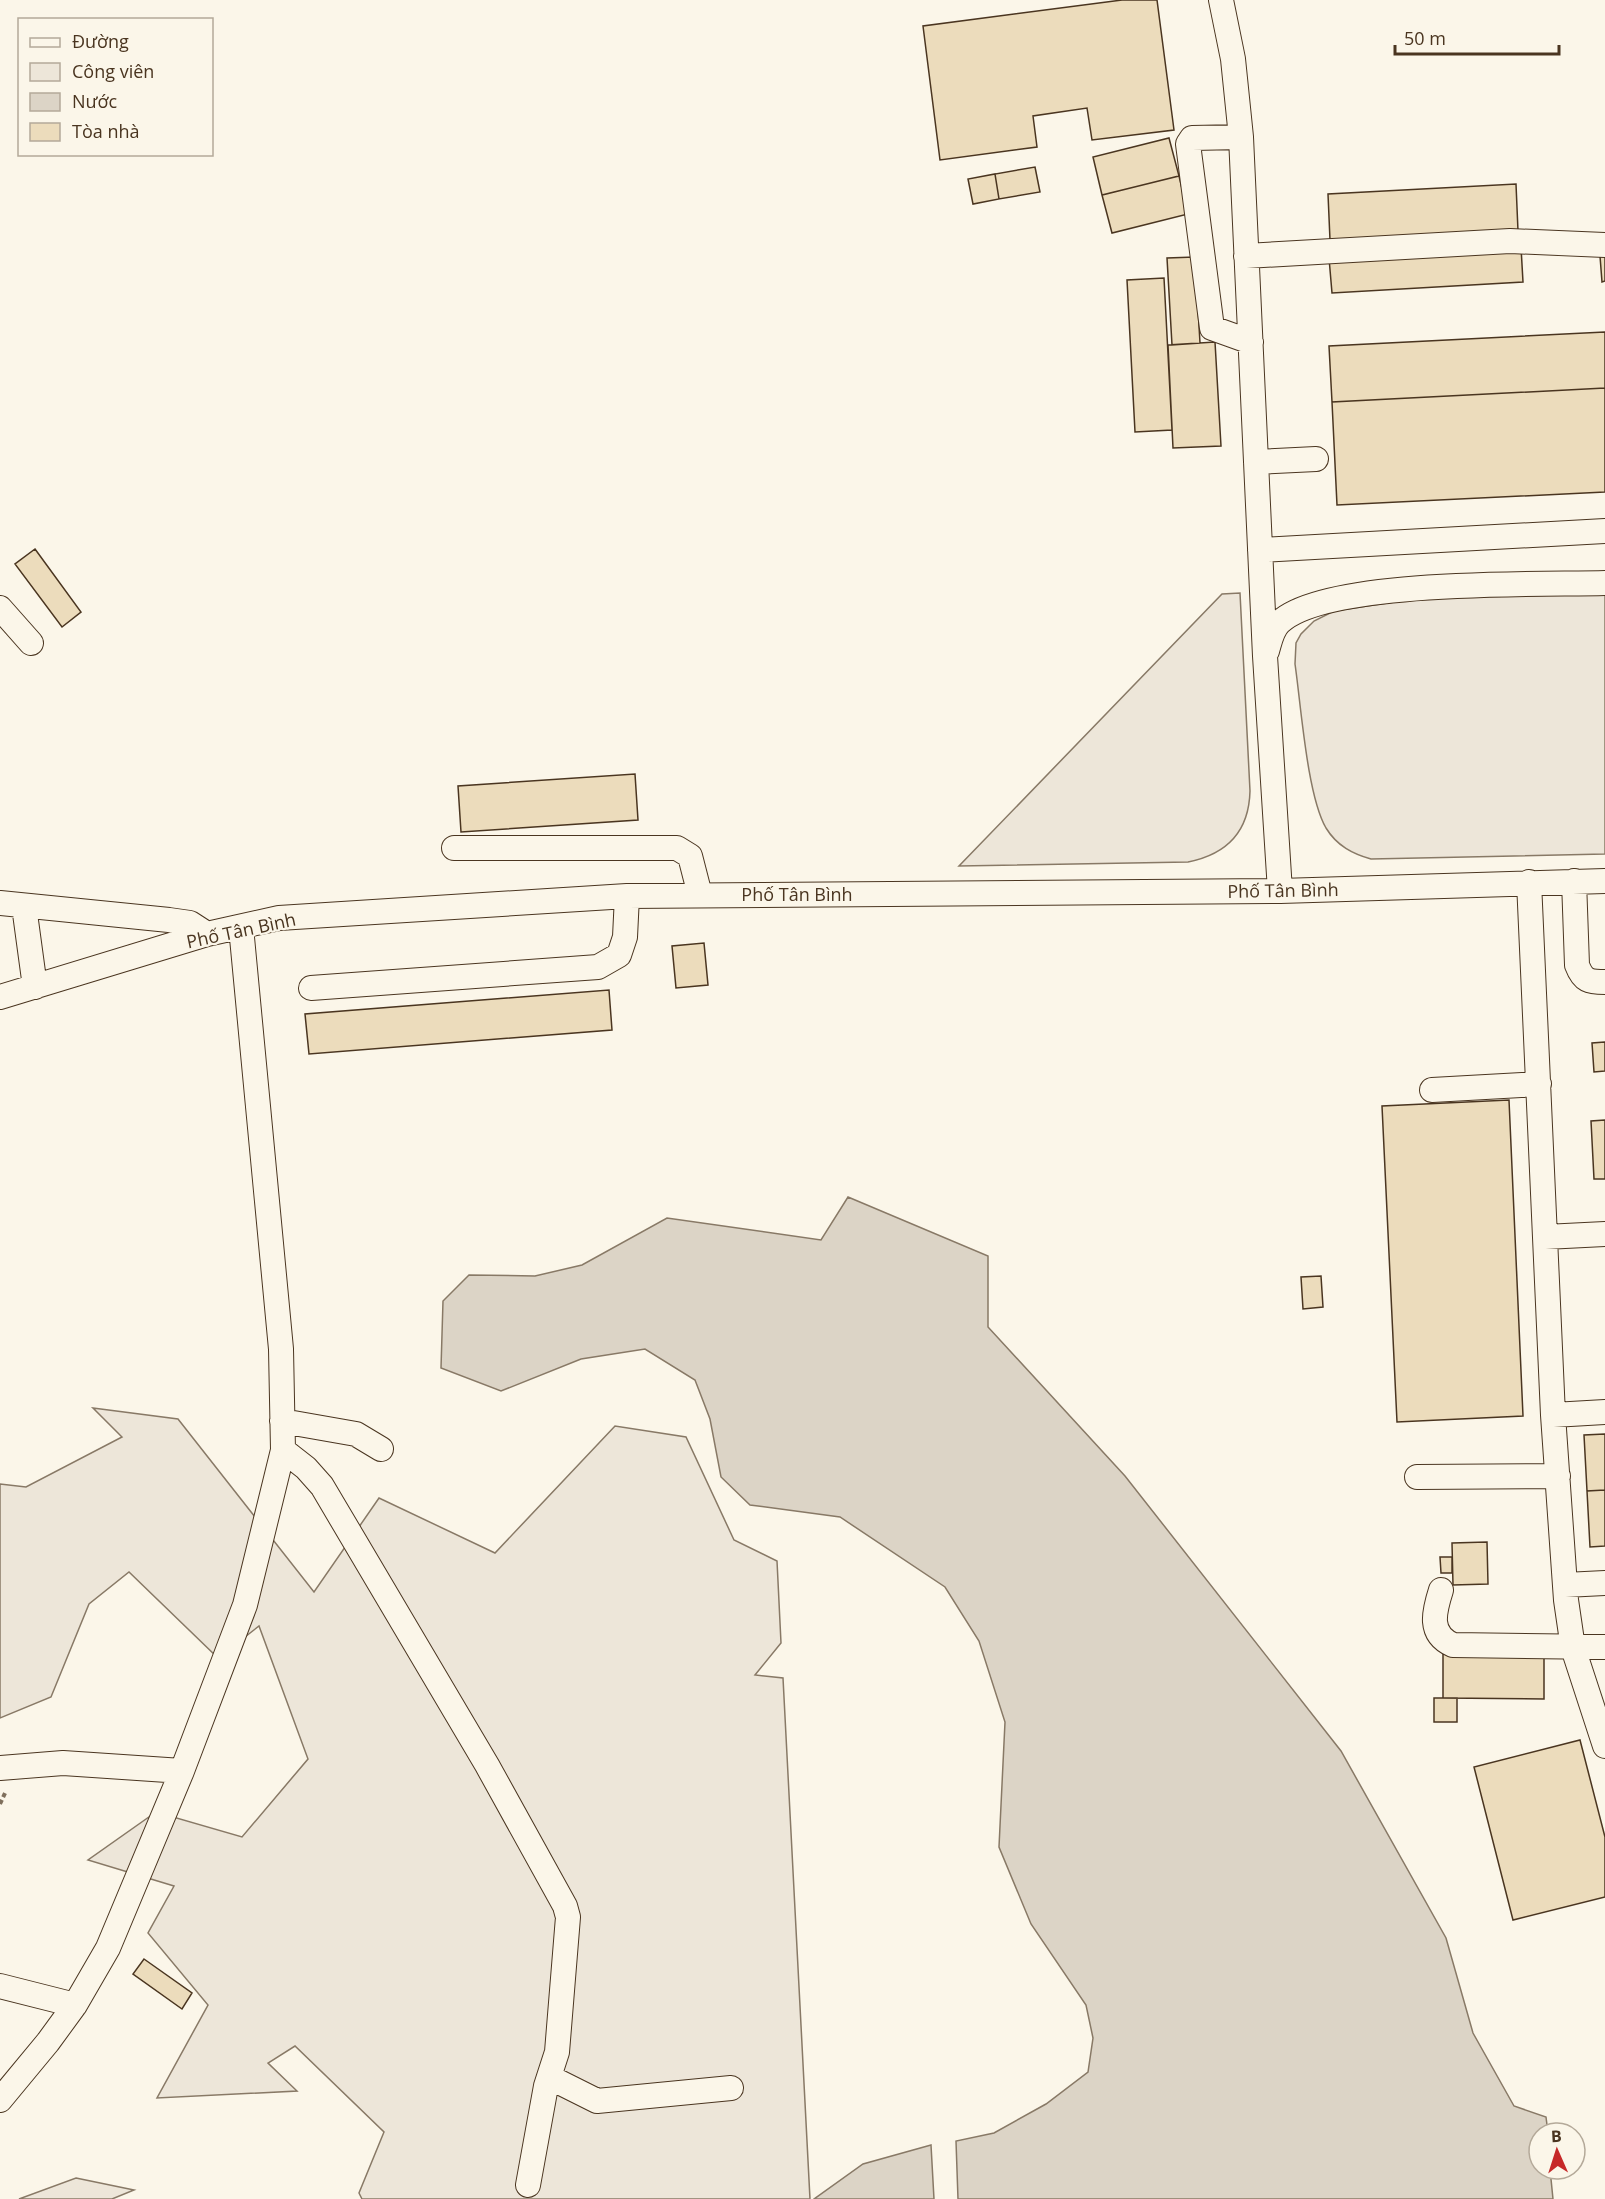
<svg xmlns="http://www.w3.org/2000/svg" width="1605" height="2199" viewBox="0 0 1605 2199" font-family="'Open Sans',sans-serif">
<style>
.green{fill:#ede6d9;stroke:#887966;stroke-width:1.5}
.water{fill:#dcd4c6;stroke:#887966;stroke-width:1.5}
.building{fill:#ecdcbc;stroke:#4a3520;stroke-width:1.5}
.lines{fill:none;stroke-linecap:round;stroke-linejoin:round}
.minor-casing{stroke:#4a3520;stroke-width:26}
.path{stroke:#7f6f5c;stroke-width:4;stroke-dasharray:4.5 3;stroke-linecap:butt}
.minor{stroke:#fbf6e9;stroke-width:24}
.labels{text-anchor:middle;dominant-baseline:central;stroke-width:4.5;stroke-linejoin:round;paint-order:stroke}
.street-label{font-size:18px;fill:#4a3520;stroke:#fbf6e9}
</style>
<rect width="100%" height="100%" fill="#fbf6e9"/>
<path class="green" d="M1240,593L1250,791C1249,831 1228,854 1188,862L959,866L1222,594Z
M1605,594V854L1371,859C1353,854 1337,846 1326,828C1307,795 1301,705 1295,664L1296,643L1301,634L1314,621L1334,611L1421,598Z
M93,1408L178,1419L314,1592L379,1498L495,1553L615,1426L686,1437L734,1540L777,1561L781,1643L755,1675L783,1678L810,2199H362L359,2193L384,2132L295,2046L268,2063L297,2091L157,2098L208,2005L148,1933L174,1886L88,1860L156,1812L242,1837L308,1759L259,1626L218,1658L129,1572L89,1604L51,1697L0,1718V1484L26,1487L122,1437Z
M76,2178L134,2190L112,2199H19Z"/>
<path class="water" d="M848,1197L988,1256V1327L1125,1476L1341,1751L1446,1938L1473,2033L1514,2106L1546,2117L1548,2133H1539V2169H1550L1553,2199H958L956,2141L994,2133L1046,2104L1088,2072L1093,2038L1086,2005L1031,1924L999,1847L1005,1722L979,1641L945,1587L840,1517L750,1505L721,1477L710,1419L695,1380L645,1349L581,1359L501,1391L441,1368L443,1301L469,1275L535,1276L582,1265L667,1218L821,1240Z
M931,2145L934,2199H814L863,2164Z"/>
<path class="building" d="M1122,0H1157L1174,130L1092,140L1087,108L1033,116L1037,147L940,160L923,26Z
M1169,138L1179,176L1102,195L1093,157Z
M1035,167L1040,192L999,199L995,174Z
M995,174L999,199L973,204L968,179Z
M1179,176L1188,214L1112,233L1102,195Z
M1516,184L1518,231L1330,240L1328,194Z
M1521,247L1523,282L1332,293L1329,258Z
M1600,256H1605V281L1602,282Z
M1195,257L1200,343L1172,345L1167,258Z
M1164,278L1172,430L1135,432L1127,280Z
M1605,332V388L1332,402L1329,346Z
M1215,342L1221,446L1173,448L1168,345Z
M1605,388V492L1337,505L1332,402Z
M35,549L81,612L62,627L15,564Z
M635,774L638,820L461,832L458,786Z
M704,943L708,985L676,988L672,946Z
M609,990L612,1030L309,1054L305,1014Z
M1605,1042V1071L1594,1072L1592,1043Z
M1509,1100L1523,1416L1397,1422L1382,1106Z
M1605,1120V1179H1594L1591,1121Z
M1321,1276L1323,1307L1303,1309L1301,1277Z
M1605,1434V1490L1587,1491L1584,1435Z
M1605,1490V1546L1590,1547L1587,1491Z
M1487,1542L1488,1584L1453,1585L1452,1543Z
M1440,1557H1452V1573H1441Z
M1443,1654L1544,1655V1699L1443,1698Z
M1434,1698H1457V1722H1434Z
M1580,1740L1605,1837V1897L1513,1920L1474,1767Z
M144,1959L192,1993L182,2009L133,1974Z"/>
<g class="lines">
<defs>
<path id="minor" d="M1221,0L1233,59L1241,137L1265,656L1280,891
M1241,137L1192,138L1188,144L1212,328L1251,342
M1246,256L1510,241L1605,245
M1256,462L1316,459
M1260,550L1605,531
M0,608L31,643
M1267,651C1270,641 1272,629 1280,622C1326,579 1538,585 1605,583
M454,848H677L690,856L700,895
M1574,881L1577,965C1583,981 1589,982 1605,982
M1529,882L1553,1415L1566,1600L1573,1648L1605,1746
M0,903L169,920L190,923L207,934
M24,906L35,987
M311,988L598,967L619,955L625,937L627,896
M0,997L207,934L279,918L627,896L1280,891L1605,881
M1432,1090L1539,1084
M1545,1237L1605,1234
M1553,1415L1605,1412
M282,1421L356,1434L381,1449
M283,1450L306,1468L322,1486L487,1765L565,1906L568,1917L557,2052L546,2086L528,2185
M1417,1477L1558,1476
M1565,1585L1605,1583
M1441,1590C1434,1612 1428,1634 1453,1645L1605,1647
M0,1768L63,1763L182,1771
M0,1986L75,2005
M549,2077L597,2101L731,2088
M0,2100L48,2042L75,2005L108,1948L182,1771L245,1605L283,1450L281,1349L241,927"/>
</defs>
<use href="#minor" class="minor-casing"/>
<path class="path" d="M0,1804L6,1791"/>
<use href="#minor" class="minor"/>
</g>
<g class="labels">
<g class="street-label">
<text transform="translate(1283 890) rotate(-1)">Phố Tân Bình</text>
<text x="797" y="894">Phố Tân Bình</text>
<text transform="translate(241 930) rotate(-12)">Phố Tân Bình</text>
</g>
</g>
<rect x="18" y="18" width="195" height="138" fill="#fbf6e9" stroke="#b4a999" stroke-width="1.5"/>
<rect x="30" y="38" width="30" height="9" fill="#fbf6e9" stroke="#b4a999" stroke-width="1.5"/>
<text x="72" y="48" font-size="18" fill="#4a3520">Đường</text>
<rect x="30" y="63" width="30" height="18" fill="#ede6d9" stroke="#b4a999" stroke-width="1.5"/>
<text x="72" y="78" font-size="18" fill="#4a3520">Công viên</text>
<rect x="30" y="93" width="30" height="18" fill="#dcd4c6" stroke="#b4a999" stroke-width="1.5"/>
<text x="72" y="108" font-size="18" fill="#4a3520">Nước</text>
<rect x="30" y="123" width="30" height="18" fill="#ecdcbc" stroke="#b4a999" stroke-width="1.5"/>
<text x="72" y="138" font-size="18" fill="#4a3520">Tòa nhà</text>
<g transform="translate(1557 2151) rotate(357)"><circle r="28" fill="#fbf6e9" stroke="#b4a999" stroke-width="1.5"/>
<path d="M0-4.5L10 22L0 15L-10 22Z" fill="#c62828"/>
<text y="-9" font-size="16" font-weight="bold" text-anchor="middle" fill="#4a3520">B</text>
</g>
<path d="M1395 45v9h164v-9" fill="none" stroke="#4a3520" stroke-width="3"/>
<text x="1404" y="45" font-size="18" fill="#4a3520" stroke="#fbf6e9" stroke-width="4.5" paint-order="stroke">50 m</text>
</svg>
